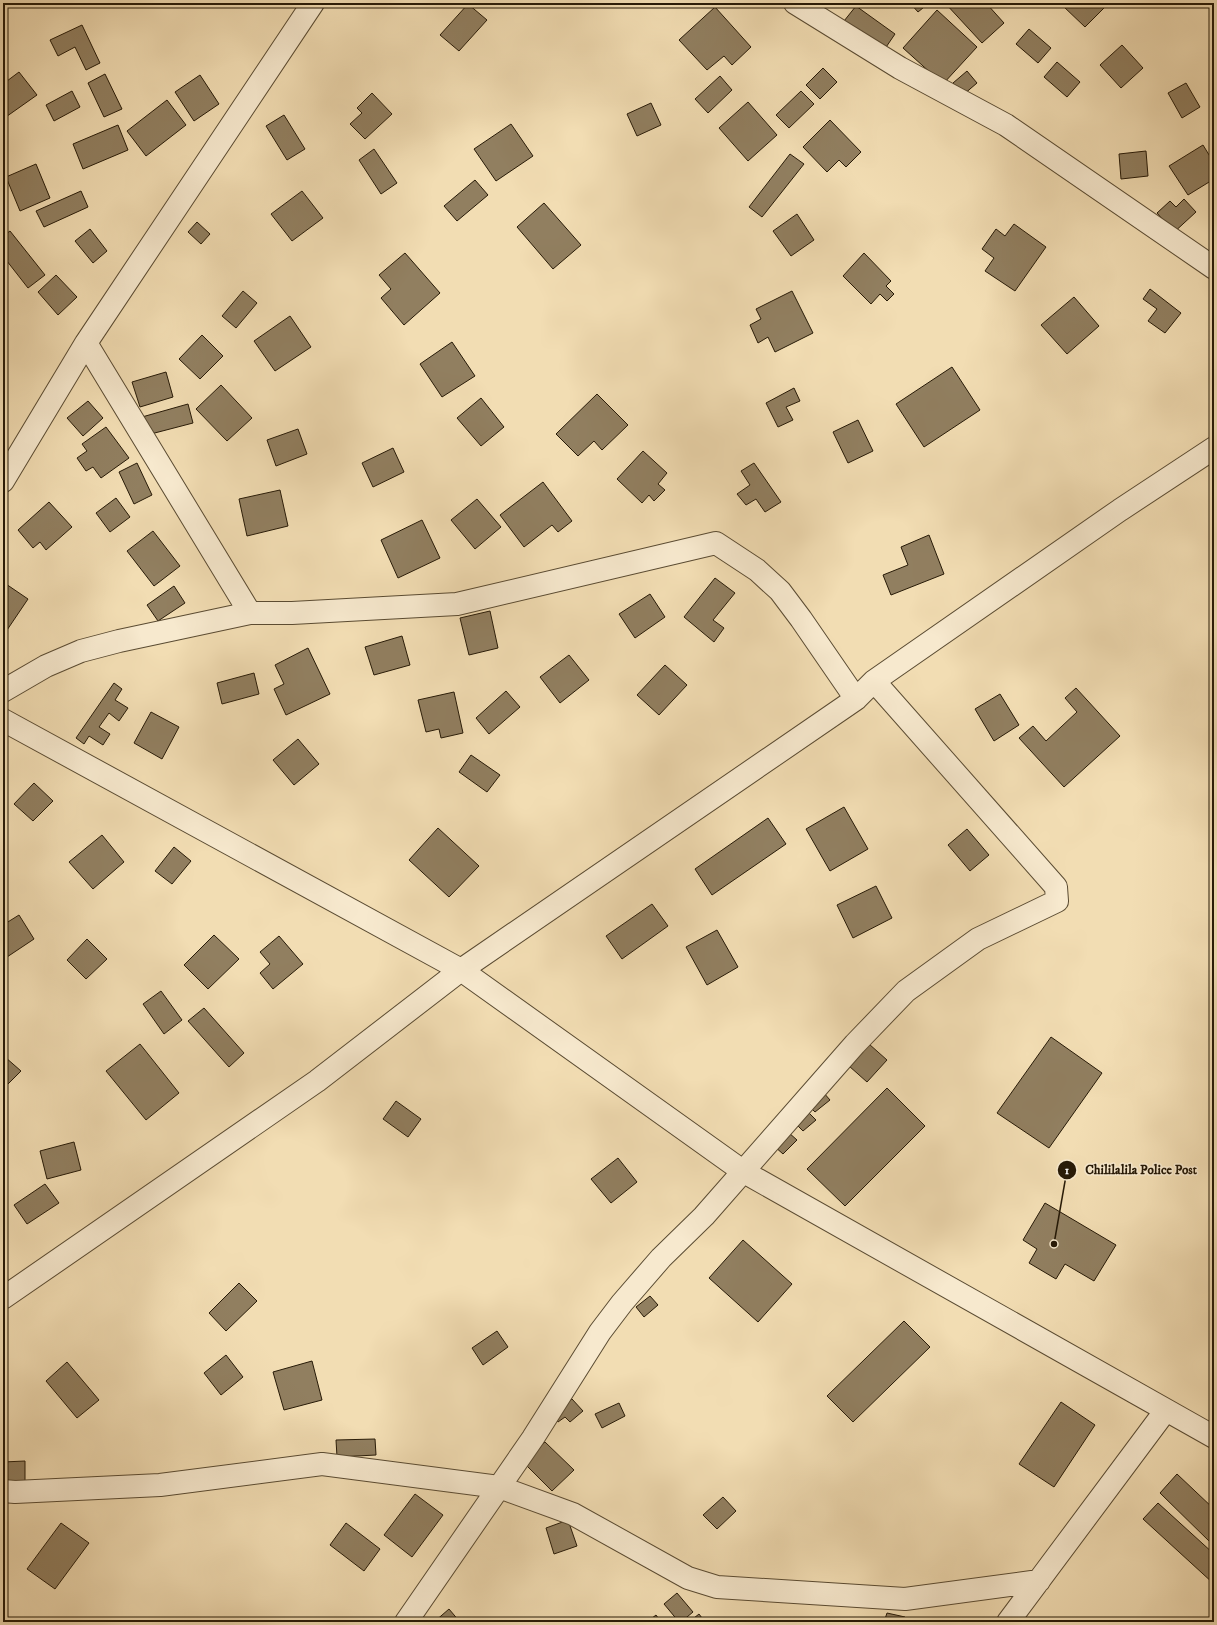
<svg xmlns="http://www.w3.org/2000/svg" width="1217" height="1625" viewBox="0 0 1217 1625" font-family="'IM FELL DW Pica',serif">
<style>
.building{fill:#917f60;stroke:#271a07}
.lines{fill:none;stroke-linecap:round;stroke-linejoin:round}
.minor-casing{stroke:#5a4b32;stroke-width:24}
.minor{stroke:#f7e9ce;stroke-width:22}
.leader{fill:none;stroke:#271a07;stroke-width:1.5}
.callout-dot{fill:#271a07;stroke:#f7e9ce;stroke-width:1.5}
.mark-label{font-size:12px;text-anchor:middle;font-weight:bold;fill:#fff}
.callout-label{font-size:13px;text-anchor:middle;font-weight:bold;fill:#271a07;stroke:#f7e9ce;stroke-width:3;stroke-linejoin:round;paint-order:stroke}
</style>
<rect width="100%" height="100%" fill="#f2ddb3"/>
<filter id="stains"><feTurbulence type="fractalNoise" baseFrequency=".005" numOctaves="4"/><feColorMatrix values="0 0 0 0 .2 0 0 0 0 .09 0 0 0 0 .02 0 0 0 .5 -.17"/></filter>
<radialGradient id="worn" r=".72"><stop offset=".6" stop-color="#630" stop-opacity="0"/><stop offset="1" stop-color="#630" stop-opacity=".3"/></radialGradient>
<path class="building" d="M910,3H929L918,12Z
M945,3H986L1004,23L982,43Z
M1066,3H1105L1107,5L1085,27L1063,6Z
M468,4L487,20L459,51L440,35Z
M856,6L895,34L880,56L840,26Z
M715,7L751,47L732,65L724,56L707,70L679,40Z
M937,10L977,47L943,84L903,48Z
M82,25L100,63L86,70L75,47L58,56L50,40Z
M1029,29L1051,48L1038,63L1016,44Z
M1122,45L1143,68L1121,88L1100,65Z
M1057,62L1080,82L1067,97L1044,77Z
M823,68L837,82L820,99L806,85Z
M967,71L977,83L963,95L953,83Z
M19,72L37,95L3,119V84Z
M105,74L122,109L104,117L88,83Z
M200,75L219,104L194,121L175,92Z
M720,76L732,90L708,113L695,99Z
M1186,83L1200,107L1182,118L1168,93Z
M72,91L80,107L54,121L46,105Z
M801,91L814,104L789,128L776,115Z
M372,93L392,114L365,139L350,124L362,113L357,108Z
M167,100L186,125L146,156L127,131Z
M748,102L777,135L748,161L719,128Z
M651,103L661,125L637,136L627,114Z
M284,115L305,149L287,160L266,126Z
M830,120L861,152L846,167L839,160L827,172L803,147Z
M511,124L533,156L496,181L474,149Z
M118,125L128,150L83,169L73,144Z
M1203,145L1214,163V179L1188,195L1169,166Z
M374,149L397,183L381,194L359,160Z
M1146,151L1148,176L1121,179L1119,154Z
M790,154L804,164L762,217L749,207Z
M36,164L50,198L20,211L6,177Z
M475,180L488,195L457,221L444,206Z
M81,191L88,207L44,227L36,211Z
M302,191L323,218L292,241L271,214Z
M1184,199L1196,212L1171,235L1164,221L1157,213L1170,201L1176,207Z
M544,203L581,245L553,269L517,227Z
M797,214L814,240L791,256L773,231Z
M197,222L210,234L201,244L188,232Z
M1014,224L1046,247L1015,291L985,271L994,258L982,249L996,229L1005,236Z
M90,229L107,251L93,263L75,241Z
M10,231L45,275L28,288L3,256V236Z
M405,253L440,293L404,325L381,298L391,289L379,275Z
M864,253L891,281L886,286L894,294L887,301L880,294L871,304L843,276Z
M56,275L77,297L58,315L38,292Z
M1150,289L1181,313L1165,333L1148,321L1157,309L1143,299Z
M243,291L257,303L236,328L222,316Z
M792,291L813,333L775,352L768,337L758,343L750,325L761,319L756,309Z
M1074,297L1099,326L1067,354L1041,325Z
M290,316L311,347L275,371L254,341Z
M202,335L223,356L200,379L179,359Z
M452,342L475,376L442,397L420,364Z
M952,367L980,410L924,447L896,404Z
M166,372L173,397L140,407L132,382Z
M221,385L252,418L227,441L196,409Z
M794,388L800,401L786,407L793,420L778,427L766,403Z
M597,394L628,425L602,450L594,441L578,456L556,434Z
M481,398L504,427L481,446L457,418Z
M88,401L103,418L83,436L67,418Z
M188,404L193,423L147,435L142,417Z
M858,420L873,451L848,463L833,432Z
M106,427L129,458L101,478L93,467L86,471L77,458L87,451L82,444Z
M298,429L307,454L276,466L267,440Z
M393,448L404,472L373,487L362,463Z
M643,451L667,473L658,484L665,490L654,501L649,495L642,503L617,479Z
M137,463L152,495L134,504L119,472Z
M754,463L781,502L765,512L756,499L746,505L737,494L750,485L741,471Z
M543,482L572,521L558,532L552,525L524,547L500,515Z
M280,490L288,526L247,536L239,499Z
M116,498L130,517L110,532L96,513Z
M477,499L501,527L475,549L451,520Z
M49,502L72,527L46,550L40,542L33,548L18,530Z
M422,520L440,558L398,578L381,540Z
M153,531L180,566L154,586L127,551Z
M929,535L944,574L891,595L883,575L908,565L901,547Z
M715,578L735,593L713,620L724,628L714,642L684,617Z
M3,582L28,599L3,636Z
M174,586L185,603L158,621L147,605Z
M650,594L665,617L635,638L619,614Z
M490,611L498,648L469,655L460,618Z
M402,636L410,665L374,675L365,647Z
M308,648L330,694L286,715L274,689L284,684L275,665Z
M569,655L589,680L560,703L540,677Z
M665,665L687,685L659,715L637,695Z
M254,673L259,694L222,704L217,683Z
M114,683L122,689L115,700L128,708L119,721L109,713L99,727L110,734L103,745L89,736L84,744L76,738Z
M1076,688L1120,736L1064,787L1019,738L1033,726L1046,741L1077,712L1065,698Z
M506,691L520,707L489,734L476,718Z
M454,692L463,733L441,738L439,729L426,732L418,700Z
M1000,694L1019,725L994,741L975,709Z
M151,712L179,727L162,759L134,743Z
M298,739L319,764L294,785L273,760Z
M471,755L500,775L487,792L459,772Z
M34,783L53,801L33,821L14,804Z
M844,807L868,849L830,871L806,829Z
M768,818L786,844L712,895L695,869Z
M438,828L479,866L449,897L409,860Z
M967,829L989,855L970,871L948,845Z
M102,835L124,862L93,889L69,862Z
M174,847L191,861L172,884L155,871Z
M876,886L892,918L853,938L837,905Z
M652,904L668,926L622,959L606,936Z
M19,915L34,939L7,957L3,951V925Z
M717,930L738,967L707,985L686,947Z
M214,935L239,959L208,989L184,965Z
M279,936L303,964L273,989L260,973L270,964L260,952Z
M87,939L107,959L86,979L67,960Z
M161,991L182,1020L164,1034L143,1004Z
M204,1008L244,1053L229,1067L188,1021Z
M1051,1037L1102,1073L1049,1148L997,1113Z
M140,1044L179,1093L146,1120L106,1071Z
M869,1044L887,1060L867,1082L849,1066Z
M5,1057L21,1071L3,1089V1059Z
M887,1088L925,1126L845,1206L807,1169Z
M823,1092L830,1100L815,1112L808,1105Z
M396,1101L421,1119L408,1137L383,1119Z
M808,1112L816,1120L803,1131L796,1124Z
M788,1132L797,1140L783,1154L774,1146Z
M74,1142L81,1170L47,1179L40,1151Z
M618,1158L637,1182L611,1203L591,1179Z
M45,1184L59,1203L27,1224L14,1205Z
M1045,1203L1116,1245L1094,1281L1065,1264L1056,1279L1029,1263L1037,1249L1023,1240Z
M743,1240L792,1284L758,1322L709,1278Z
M239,1283L257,1301L226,1331L209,1313Z
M650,1296L658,1305L644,1317L636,1307Z
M904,1321L930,1347L853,1422L827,1396Z
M497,1331L508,1347L483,1365L472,1348Z
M226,1355L243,1377L221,1395L204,1373Z
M312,1361L322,1400L284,1410L273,1372Z
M67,1362L99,1400L77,1418L46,1381Z
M572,1399L583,1411L570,1422L565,1417L558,1422L553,1416Z
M1061,1402L1095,1425L1054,1487L1019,1464Z
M619,1403L625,1416L602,1428L595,1414Z
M375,1439L376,1455L337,1457L336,1440Z
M545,1442L574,1470L552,1491L524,1463Z
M25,1461V1481L3,1482V1462Z
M1177,1474L1214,1509V1538L1210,1542L1160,1493Z
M415,1494L443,1515L412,1557L384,1535Z
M723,1497L736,1511L717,1529L703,1515Z
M1158,1503L1214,1554V1584L1143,1519Z
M568,1520L577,1546L554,1554L546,1528Z
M61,1523L89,1543L55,1589L27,1569Z
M346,1523L380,1549L364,1571L330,1545Z
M677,1593L693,1612L681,1622H679L664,1604Z
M449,1609L460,1622H434Z
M887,1613L905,1617L903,1622H884Z
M699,1614L705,1622H689Z
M656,1615L661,1622H647Z"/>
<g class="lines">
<defs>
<path id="minor" d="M795,3L900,68L1006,125L1214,268
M86,343L250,613H292L457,604L716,543L757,570L780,591L801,619L856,699
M3,481L86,343L313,3
M3,691L46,666L81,651L119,641L250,613
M3,720L461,970L744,1172L1214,1437
M3,1298L317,1081L461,970L856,699L874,681L1120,510L1214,448
M3,1491L15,1492L160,1485L322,1464L499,1487L573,1514L688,1578L717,1587L905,1599L1039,1581
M406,1622L533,1438L600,1332L622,1303L661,1258L704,1216L855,1044L906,991L978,939L1057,901L1056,887L874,681
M1008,1622L1166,1410"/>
</defs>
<use href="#minor" class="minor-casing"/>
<use href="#minor" class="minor"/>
</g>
<path class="leader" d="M1054 1244L1067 1170"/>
<g class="callout-dot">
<circle cx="1054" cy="1244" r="4"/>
<circle cx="1067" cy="1170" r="10"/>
</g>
<g class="mark-label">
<text x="1067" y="1174">1</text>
</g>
<g class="callout-label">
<text x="1141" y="1174">Chililalila Police Post</text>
</g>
<rect width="1217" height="1625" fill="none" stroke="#f2ddb3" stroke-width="16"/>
<rect x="4" y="4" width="1209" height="1617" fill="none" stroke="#271a07" stroke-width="2"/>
<rect x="8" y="8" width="1201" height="1609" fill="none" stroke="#271a07"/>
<rect width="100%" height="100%" filter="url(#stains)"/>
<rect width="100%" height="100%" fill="url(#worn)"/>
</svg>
